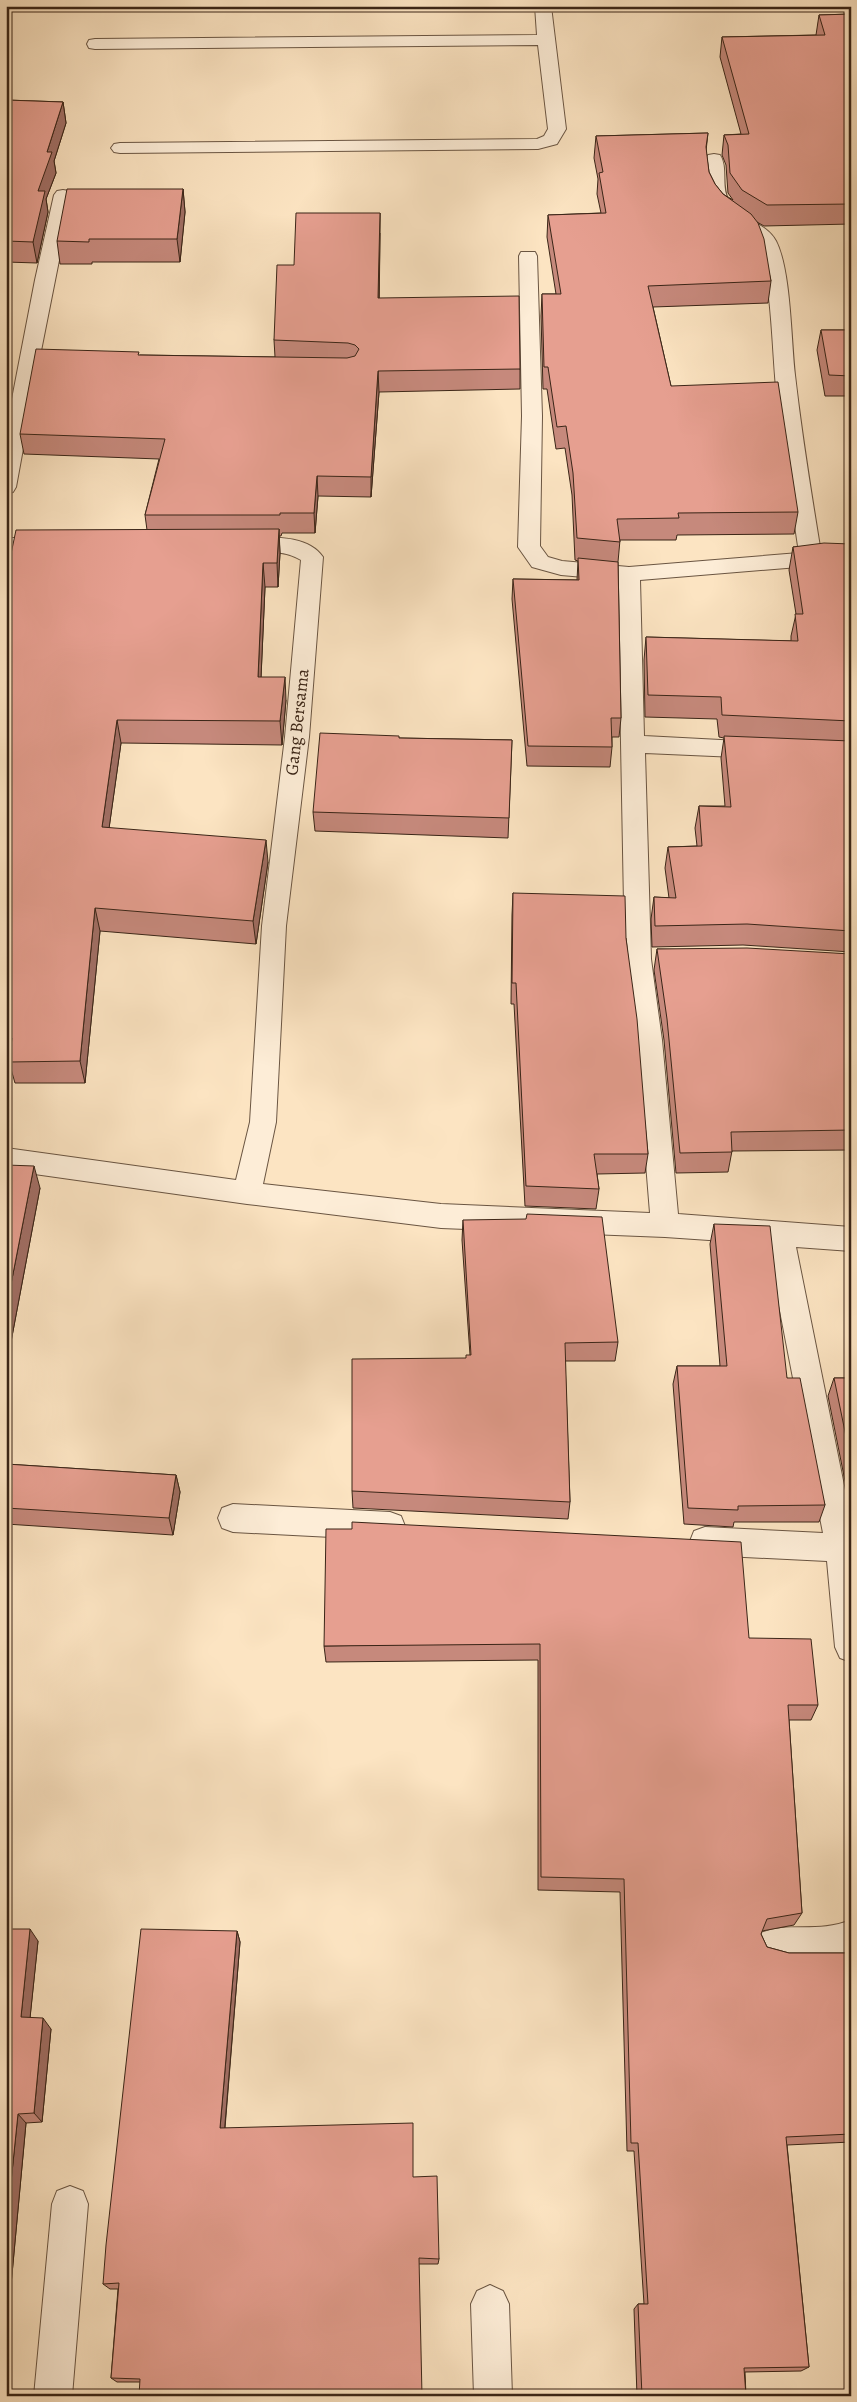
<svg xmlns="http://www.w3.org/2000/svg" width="857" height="2402" viewBox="0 0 857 2402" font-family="Alegreya,serif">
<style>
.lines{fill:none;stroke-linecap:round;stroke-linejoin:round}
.minor-casing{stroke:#6a5542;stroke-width:2}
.minor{fill:#fdedd7;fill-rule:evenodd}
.wall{fill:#c6897c;stroke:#3a2517}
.shaded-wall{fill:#a16f65;stroke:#3a2517}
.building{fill:#e69f90;stroke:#3a2517}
.labels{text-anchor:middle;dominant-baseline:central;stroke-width:4;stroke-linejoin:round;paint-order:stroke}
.street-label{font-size:18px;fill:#3a2517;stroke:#fdedd7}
</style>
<rect width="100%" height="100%" fill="#fce4c2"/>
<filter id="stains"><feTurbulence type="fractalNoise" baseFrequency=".004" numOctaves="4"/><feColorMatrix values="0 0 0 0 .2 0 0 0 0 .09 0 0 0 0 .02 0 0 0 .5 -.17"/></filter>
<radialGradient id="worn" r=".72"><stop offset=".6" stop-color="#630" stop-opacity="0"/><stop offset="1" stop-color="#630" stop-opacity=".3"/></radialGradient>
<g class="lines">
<defs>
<path id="minor" d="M535,6H551L566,129L557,144L538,149L120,153L114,152L111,148L114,144L120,143L537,139L544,136L548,129L538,45L95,49L89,48L87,44L89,40L95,39L537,35Z
M714,154L720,155C728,167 721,186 728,199C737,219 765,221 776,241C791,270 791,341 795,375C802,437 812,498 822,559L819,564L811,566L640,580L644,736L759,742L767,744L771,750L767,756L759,758L645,753L651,959L662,1040L678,1214L851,1227V1251L796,1247L851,1520V1662L840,1658L835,1647L827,1561L705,1555L694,1551L690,1541L694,1531L705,1527L823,1533L767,1244L665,1237L441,1228L247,1204L6,1170V1148L236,1180L250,1122L262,926L285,737L301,560C279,547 258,555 234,549L231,544L234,539L242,537C267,538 307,533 323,557L309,737L286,926L276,1122L263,1184L441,1204L650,1213L636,1040L625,959L618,580L561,575L532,567L518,547L522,416L519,256L521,252H535L537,256L542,416L540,546L548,557L562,561L629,567L799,553C791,498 782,443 776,388C772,344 772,299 762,256C752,217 708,228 706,177C705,170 704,161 708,155Z
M63,190L69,191L72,195L40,356L79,359L82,363L79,367L72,369L38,367L16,487L13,492L6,494V430L35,280L54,195L57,191Z
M6,538H49L57,540L60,545L57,550L49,552H6Z
M233,1504L390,1512L401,1516L405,1526L401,1536L390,1540L233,1532L222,1528L218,1518L222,1508Z
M851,1920V1955C825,1966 787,1968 761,1957L756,1945L761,1933C789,1921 817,1934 851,1920Z
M70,2186L83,2191L88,2204L72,2396H34L52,2204L57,2191Z
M490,2285L503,2291L509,2304L512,2396H474L471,2304L477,2291Z"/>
</defs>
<use href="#minor" class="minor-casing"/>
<use href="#minor" class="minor"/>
</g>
<path class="wall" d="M851,14V224L764,226L757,222L771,281L768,303L653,307L671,386L798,512L794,534L677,535L676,540H620L618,562L621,718L619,737H612V747L610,767L527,766L512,599L513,579L577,580L578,561L575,560L572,495L565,448L556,449L547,389H543L541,316L542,294H556L547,237L548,215L601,213L597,194L598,179L594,158L596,136L708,133L706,151L709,172L715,184L723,194L733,200L728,193L726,165L722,155L724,135L741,134L720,57L722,37L816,35L819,15Z
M6,100L63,102L66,123L54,161L56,173L46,199L48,212L37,263L6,262Z
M183,189L185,212L180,262H92V264H60L57,241Z
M380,233L379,298L520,369V389L379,392L371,497L318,496L315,533H282L281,536H279L280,553L278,587H265L261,677L286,700L282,745L121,743L109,828L268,862L256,944L100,931L85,1083H15L9,1062V1060H6V578L147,530L145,515L159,459L24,454L20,434L140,355L275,357L274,340L294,265Z
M821,330H851V396H825L817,350Z
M851,544V952L743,945L652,947L651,919L654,897L669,898L665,868L668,847L697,846L695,828L699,806H725L721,758L724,738L719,737L717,719L645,717L644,660L646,637L791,641V636L796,614L789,570L793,547Z
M399,738L512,740L508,838L315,831L313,812Z
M513,893L626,938L648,1154L645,1173L597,1174L599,1189L596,1209L525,1206L514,1004H511L512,915Z
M657,949L851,954V1150L732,1151L728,1172L676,1173L664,1040L654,970Z
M6,1165L40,1188L10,1347L6,1346Z
M463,1220L618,1342L615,1361H565L570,1502L568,1519L353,1508L352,1491L466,1358L470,1355L462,1240Z
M714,1224L787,1378L825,1505L819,1522H734L733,1527L684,1524L673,1384L677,1366H720L710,1244Z
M834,1378H851V1511L828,1396Z
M6,1464L176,1475L180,1492L173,1535L6,1524Z
M749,1638L818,1705L811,1720H789L802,1913L794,1925L762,1931L761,1934L767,1947L789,1953H851V2142L787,2145L809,2367L801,2371L745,2372L746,2396H637L634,2309L638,2304H644L634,2151H627L620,1892L538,1890V1660L326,1662L324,1646Z
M6,1929L38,1941L30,2017L51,2029L42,2122L26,2123L11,2285L6,2286Z
M237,1931L240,1942L225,2128L413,2177L439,2259L438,2264H419L140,2382H117L111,2378L118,2289H110L103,2284Z"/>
<path class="shaded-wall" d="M63,102L66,123L54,161L56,173L46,199L48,212L37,263L33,242L38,191L47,152Z
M183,189L185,212L180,262L177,239Z
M380,213V233L379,319L378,298Z
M378,371L379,392L371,497V477Z
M317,476L318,496L315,533L314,513Z
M279,529L280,553L278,587L277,563Z
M263,563L265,587L260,700L258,677Z
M285,677L286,700L282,745L280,721Z
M117,720L121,743L106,850L102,827Z
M266,840L268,862L256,944L253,921Z
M95,908L100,931L85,1083L80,1061Z
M34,1166L40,1188L10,1347L6,1335V1310Z
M176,1475L180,1492L173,1535L169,1518Z
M30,1929L38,1941L29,2028L21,2017Z
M237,1931L240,1942L224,2136L220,2128Z
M43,2018L51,2029L42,2122L34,2113Z
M18,2114L26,2123L11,2285L6,2283V2231Z"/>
<path class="building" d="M851,14V204L767,205L742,190L730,173L728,145L724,135L749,134L722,37L825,35L819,15Z
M6,100L63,102L47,152H52L38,191H45L33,242L6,241Z
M708,133L706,147L709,172L715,184L723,194L751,214L758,223L764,239L771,281L648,286L671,386L778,382L798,512L678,513L679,518L617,519L620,542L577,538L573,473L566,426L557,427L548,367H544L542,294H561L548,215L606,213L599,173L603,172L596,136Z
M67,189H183L177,239H89V242L57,241Z
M296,213H380L378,298L519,296L520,369L378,371L371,477L317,476L314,513H280V515H145L165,439L20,434L36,349L139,352L138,355L347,358L355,356L359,349L355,345L348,343L274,340L277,265H294Z
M821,330H851V376L829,375Z
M279,529L277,563H263L258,677H285L280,721L117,720L102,827L266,840L253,921L95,908L80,1061L9,1062L12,1038H6V578L16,530Z
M824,543L851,544V721L722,715L721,697L648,695L646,637L798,641L795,614H803L793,547Z
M578,558L618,562L621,718H611L612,747L528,746L513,579L579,580Z
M320,733L399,736V738L512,740L509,818L313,812Z
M724,736L851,741V931L747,924L655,926L654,897L676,898L668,847L702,846L699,806L731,807Z
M513,893L625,896L626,938L637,1019L648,1154H594L599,1189L526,1186L516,983H512Z
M747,948L851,954V1130L731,1132L732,1152L680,1153L667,1019L657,949Z
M6,1165L34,1166L6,1310Z
M527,1214L602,1217L618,1342L565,1343L570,1502L352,1491V1359L466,1358V1355H471L463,1220L526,1219Z
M714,1224L770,1226L787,1378H800L825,1505L738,1506V1510L688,1508L677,1366H727Z
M834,1378H851V1461Z
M6,1464L176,1475L169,1518L6,1508Z
M352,1522L741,1542L749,1638L811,1639L818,1705H788L802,1913L767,1919L761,1934L767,1947L789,1953H851V2134L786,2137L809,2367L744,2368L746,2396H642L638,2304H648L638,2143H631L624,1879L541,1877L540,1644L324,1646L326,1529H352Z
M6,1929H30L21,2017L43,2018L34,2113L18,2114L6,2231Z
M141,1929L237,1931L220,2128L413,2123V2177L437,2176L439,2259L419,2258L422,2396H139L140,2379L111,2378L119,2283L103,2284L106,2245Z"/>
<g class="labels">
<g class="street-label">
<text transform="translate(297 722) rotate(-84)">Gang Bersama</text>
</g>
</g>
<rect width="857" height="2402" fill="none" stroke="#fce4c2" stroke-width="25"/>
<rect x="8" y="8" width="842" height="2387" fill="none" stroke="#3a2517" stroke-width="2.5"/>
<rect x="12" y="12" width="832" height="2377" fill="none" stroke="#3a2517"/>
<rect width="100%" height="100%" filter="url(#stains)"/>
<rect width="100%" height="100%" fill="url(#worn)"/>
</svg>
